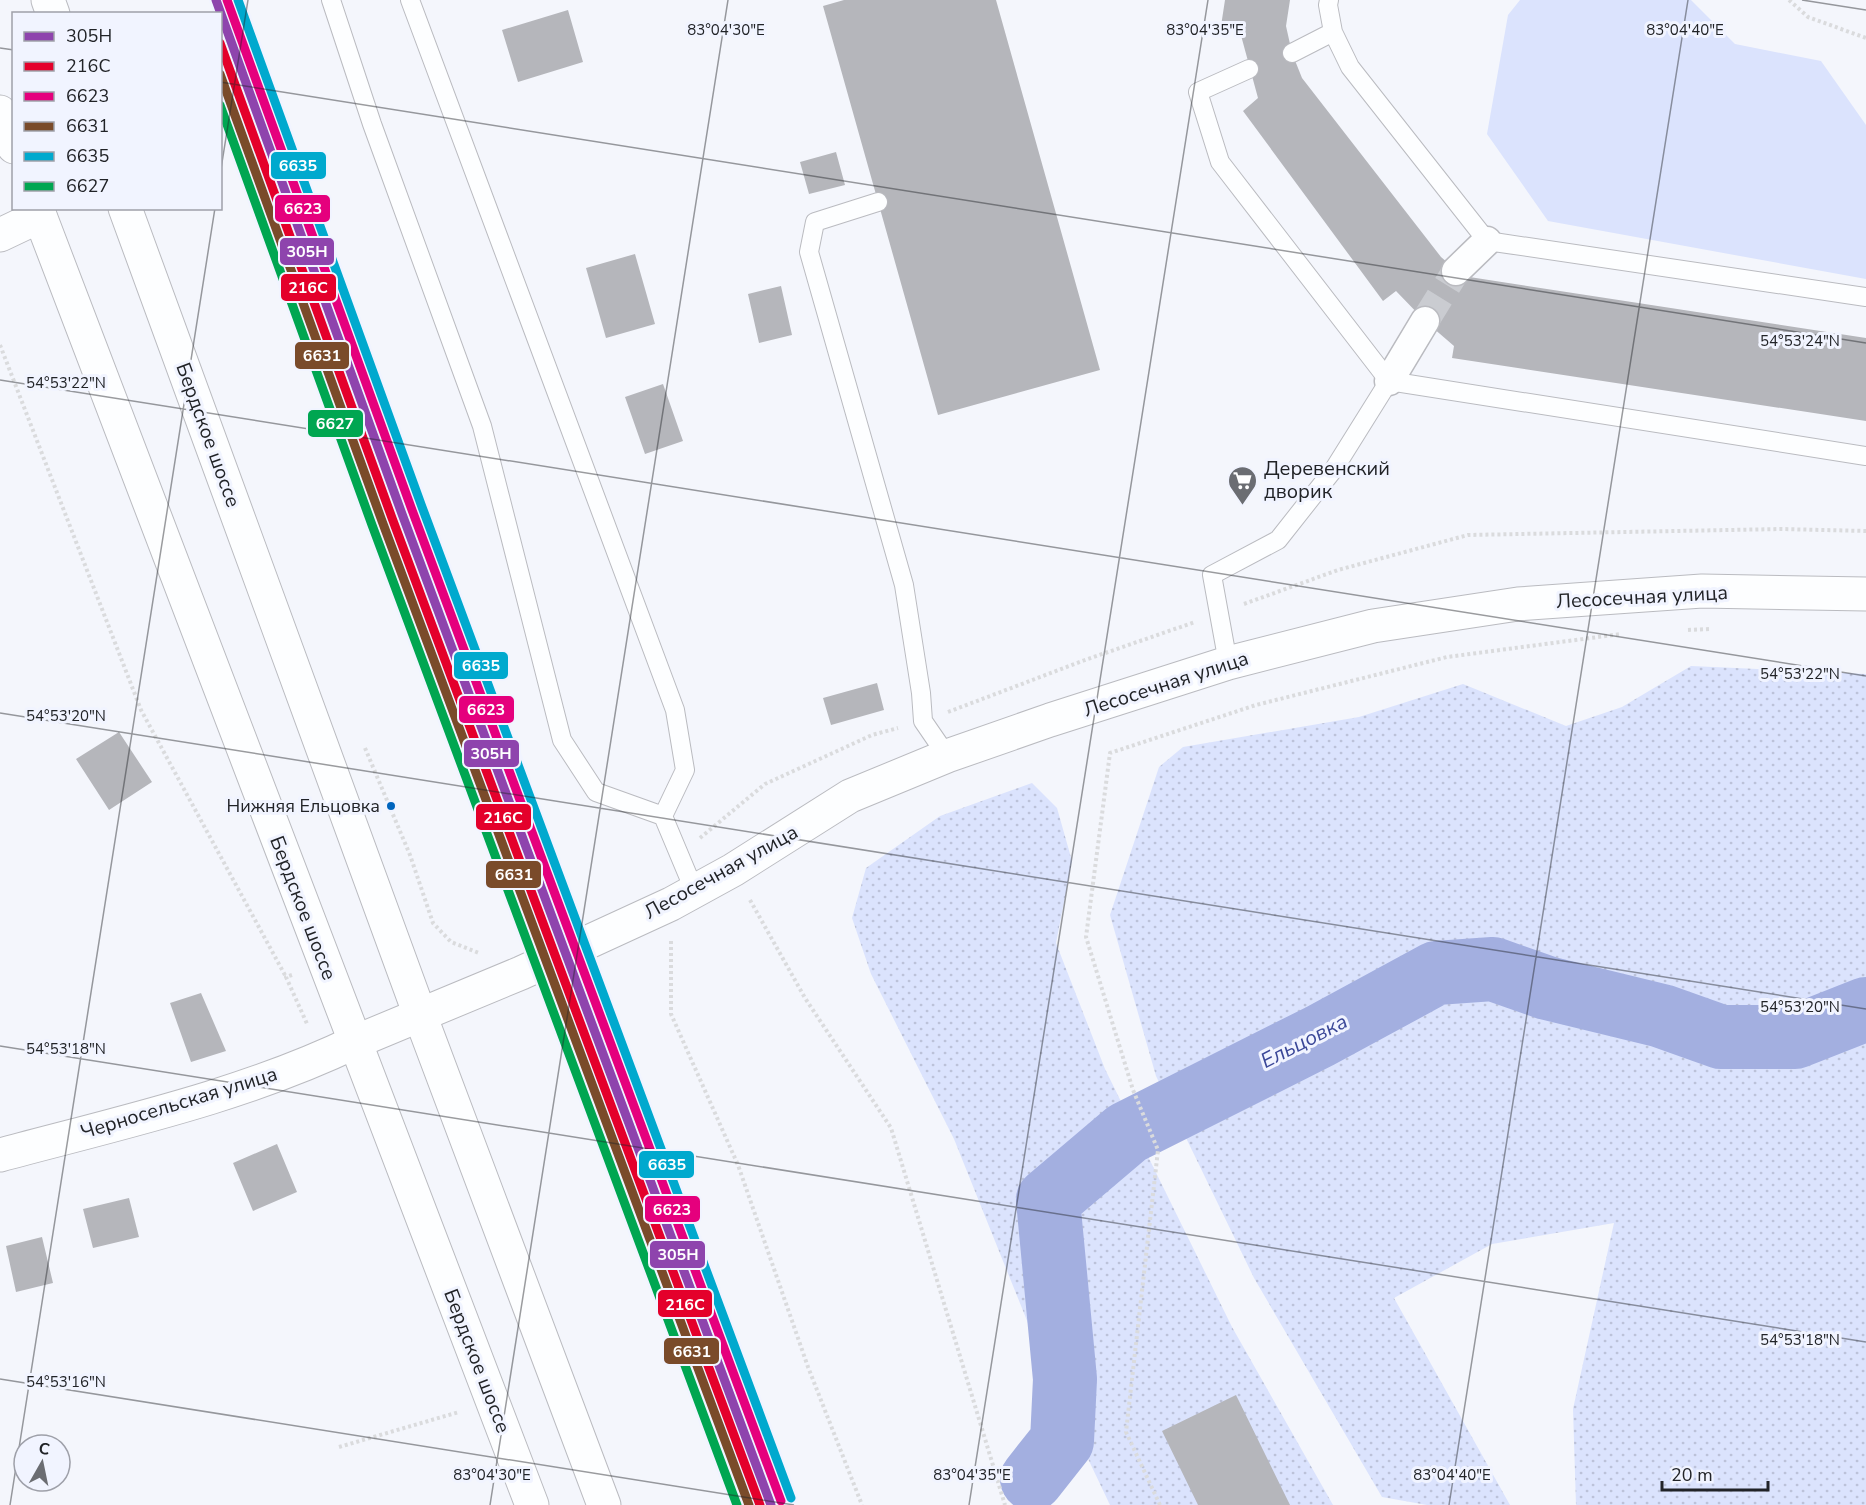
<svg xmlns="http://www.w3.org/2000/svg" width="1866" height="1505" viewBox="0 0 1866 1505" font-family="'Nunito Sans',sans-serif">
<style>
.grass{fill:url(#grass-dots)}
.green{fill:#dbe3fd}
.lines{fill:none;stroke-linecap:round;stroke-linejoin:round}
.river{stroke:#a3afe0;stroke-width:64}
.building{fill:#b5b6bb}
.pedestrian-tunnel{stroke:#caccd1;stroke-width:28;stroke-dasharray:28 14;stroke-linecap:butt}
.service-casing{stroke:#babbc0;stroke-width:20}
.pedestrian-casing{stroke:#babbc0;stroke-width:31}
.minor-casing{stroke:#babbc0;stroke-width:35}
.tertiary-casing{stroke:#babbc0;stroke-width:35}
.trunk-casing{stroke:#babbc0;stroke-width:35}
.path{stroke:#dadbdd;stroke-width:4;stroke-dasharray:3 3;stroke-linecap:butt}
.service{stroke:#fdfeff;stroke-width:18}
.pedestrian{stroke:#fdfeff;stroke-width:28}
.minor{stroke:#fdfeff;stroke-width:33}
.tertiary{stroke:#fdfeff;stroke-width:33}
.trunk{stroke:#fdfeff;stroke-width:33}
.rail-1-casing{stroke:#f1f4ff;stroke-width:14}
.rail-2-casing{stroke:#f1f4ff;stroke-width:14}
.rail-3-casing{stroke:#f1f4ff;stroke-width:14}
.rail-4-casing{stroke:#f1f4ff;stroke-width:14}
.rail-5-casing{stroke:#f1f4ff;stroke-width:14}
.rail-6-casing{stroke:#f1f4ff;stroke-width:14}
.rail-1{stroke:#8e44ad;stroke-width:9}
.rail-2{stroke:#e4002b;stroke-width:9}
.rail-3{stroke:#e5007d;stroke-width:9}
.rail-4{stroke:#7a4b2a;stroke-width:9}
.rail-5{stroke:#00a9ce;stroke-width:9}
.rail-6{stroke:#00a651;stroke-width:9}
.ticks{fill:none;stroke:#212327;stroke-width:1.5;stroke-opacity:0.45}
.bus-dot{fill:#0065bd;stroke:#f1f4ff;stroke-width:2}
.labels{text-anchor:middle;dominant-baseline:central;stroke-width:6;stroke-linejoin:round;paint-order:stroke}
.bus-label{font-size:18px;fill:#212327;stroke:#f1f4ff;text-anchor:end}
.street-label{font-size:20px;fill:#212327;stroke:#f1f4ff}
.poi-label{font-size:20px;fill:#212327;stroke:#f1f4ff;text-anchor:start}
.water-label{font-size:21px;font-style:italic;fill:#3a4798;stroke:#f1f4ff}
.ticks-label{font-size:15px;text-anchor:middle;fill:#212327;stroke:#f1f4ff;stroke-width:6;stroke-linejoin:round;paint-order:stroke}
.line-badge{stroke:#f1f4ff;stroke-width:2}
.badge-label{font-size:16px;text-anchor:middle;font-weight:bold;fill:#fff}
</style>
<defs>
<pattern id="grass-dots" width="8" height="8" patternUnits="userSpaceOnUse" patternTransform="scale(1.5)"><rect width="8" height="8" fill="#dbe3fd"/><path d="M2 2h.1M6 6h.1" fill="none" stroke="#bcc2d9" stroke-width="1.8" stroke-linecap="round"/></pattern>
</defs>
<rect width="100%" height="100%" fill="#f4f6fc"/>
<path class="grass" d="M1691,666L1866,674V1505H1576L1573,1409L1614,1223L1492,1244L1394,1298L1510,1505H1427L1382,1497L1254,1278L1156,1076L1110,915L1159,767L1183,747L1359,717L1463,684L1566,726L1622,707Z
M1032,783L1057,808L1072,861L1056,943L1105,1069L1232,1327L1333,1505H1110L1052,1383L954,1139L871,974L852,918L866,868L940,816Z"/>
<path class="green" d="M1520,0H1691L1735,44L1821,61L1866,125V279L1548,221L1487,134L1508,15Z"/>
<g class="lines">
<path class="river" d="M1032,1479L1062,1441L1065,1379L1048,1200L1127,1133L1320,1036L1436,973L1493,969L1547,988L1662,1016L1721,1037H1795L1866,1009"/>
</g>
<path class="building" d="M844,0H996L1100,370L938,415L823,6Z
M1225,0H1290L1286,26L1292,53L1302,78L1441,257L1463,276L1866,338V421L1452,358L1454,346L1425,321L1396,291L1383,301L1243,111L1258,98L1239,28L1221,26Z
M568,10L583,62L518,82L502,30Z
M836,152L845,185L809,194L800,162Z
M635,254L655,324L606,338L586,268Z
M781,286L792,335L759,343L748,294Z
M663,384L683,441L645,454L625,397Z
M877,683L884,710L831,725L823,698Z
M119,732L152,782L109,810L76,759Z
M201,993L226,1051L191,1062L170,1003Z
M277,1144L297,1192L253,1211L233,1163Z
M129,1198L139,1237L93,1248L83,1209Z
M42,1237L53,1283L16,1292L6,1246Z
M1236,1395L1290,1505H1198L1162,1431Z"/>
<g class="lines">
<path class="pedestrian-tunnel" d="M1425,321L1456,271"/>
<defs>
<path id="service" d="M331,0L372,124L482,426L562,740L596,792L663,816L689,878
M410,0L675,710L685,770L663,816
M1329,0L1328,5L1333,32L1350,67L1487,241L1866,297
M1292,53L1333,32
M878,202L815,222L809,252L904,585L921,693L923,721L947,756
M1389,381L1866,456
M1228,663L1212,575L1278,540L1334,469L1389,381L1220,162L1198,92L1249,69"/>
<path id="pedestrian" d="M1456,271L1487,241
M1389,381L1425,321"/>
<path id="minor" d="M0,235L40,216
M0,1155C119,1123 243,1096 355,1042"/>
<path id="tertiary" d="M355,1042L521,973L671,904L733,870L850,796L947,756L1050,720L1228,663L1373,626L1518,604L1702,591L1866,594"/>
<path id="trunk" d="M48,0L53,14
M0,112L14,147
M37,208L532,1505
M125,208L420,1015L604,1505"/>
</defs>
<use href="#service" class="service-casing"/>
<use href="#pedestrian" class="pedestrian-casing"/>
<use href="#minor" class="minor-casing"/>
<use href="#tertiary" class="tertiary-casing"/>
<use href="#trunk" class="trunk-casing"/>
<path class="path" d="M1789,0L1808,17L1866,38
M0,345L141,710L286,977
M1244,604L1338,570L1468,535L1781,529L1866,531
M1688,630L1711,629
M948,712L1085,660L1195,622
M365,748L410,855L433,923L451,942L479,953
M700,838L765,784L872,735L898,728
M750,900L805,998L891,1128L1005,1505
M671,941V1014L738,1165L808,1367L862,1505
M292,975L286,977L308,1026
M339,1447L459,1412
M1160,1505L1126,1432L1158,1150L1133,1090L1086,937L1110,753L1256,705L1447,657L1621,634"/>
<use href="#service" class="service"/>
<use href="#pedestrian" class="pedestrian"/>
<use href="#minor" class="minor"/>
<use href="#tertiary" class="tertiary"/>
<use href="#trunk" class="trunk"/>
<defs>
<path id="rail-1" d="M216,0L402,514L771,1505"/>
<path id="rail-2" d="M220,43L392,518L760,1505"/>
<path id="rail-3" d="M227,0L412,510L781,1501"/>
<path id="rail-4" d="M220,74L382,521L749,1505"/>
<path id="rail-5" d="M238,0L422,507L791,1498"/>
<path id="rail-6" d="M220,105L372,525L737,1505"/>
</defs>
<use href="#rail-1" class="rail-1-casing"/>
<use href="#rail-2" class="rail-2-casing"/>
<use href="#rail-3" class="rail-3-casing"/>
<use href="#rail-4" class="rail-4-casing"/>
<use href="#rail-5" class="rail-5-casing"/>
<use href="#rail-6" class="rail-6-casing"/>
<use href="#rail-1" class="rail-1"/>
<use href="#rail-2" class="rail-2"/>
<use href="#rail-3" class="rail-3"/>
<use href="#rail-4" class="rail-4"/>
<use href="#rail-5" class="rail-5"/>
<use href="#rail-6" class="rail-6"/>
</g>
<path class="ticks" d="M1802,0L1866,10M0,48L14,50M220,82L1866,343M220,175L248,0M0,380L1866,676M0,713L1866,1009M0,1046L1866,1342M0,1379L794,1505M10,1505L215,208M490,1505L728,0M969,1505L1208,0M1449,1505L1688,0"/>
<defs>
<symbol id="supermarket-pin" viewBox="-11 -11 22 30"><path d="M0 17L-7.5 6A9.5 9.5 0 1 1 7.5 6Z" fill="#6b6d72" stroke="#f1f4ff"/><path d="M-6-5.5h2.5l.6 2H6L4.5 2H-2.5L-4.4-4H-6ZM-1.5 3.2a1.3 1.3 0 1 0 .1 0ZM3 3.2a1.3 1.3 0 1 0 .1 0Z" fill="#fff"/></symbol>
</defs>
<g fill-rule="evenodd">
<use href="#supermarket-pin" x="1226" y="464" width="33" height="45"/>
</g>
<circle class="bus-dot" cx="391" cy="806" r="5"/>
<g class="labels">
<g class="bus-label">
<text x="380" y="806">Нижняя Ельцовка</text>
</g>
<g class="street-label">
<text transform="translate(208 435) rotate(70)">Бердское шоссе</text>
<text transform="translate(1642 597) rotate(-3)">Лесосечная улица</text>
<text transform="translate(1166 684) rotate(-18)">Лесосечная улица</text>
<text transform="translate(721 872) rotate(-29)">Лесосечная улица</text>
<text transform="translate(303 908) rotate(69)">Бердское шоссе</text>
<text transform="translate(179 1103) rotate(-17)">Черносельская улица</text>
<text transform="translate(477 1361) rotate(69)">Бердское шоссе</text>
</g>
<g class="poi-label">
<text x="1264" y="468">Деревенский<tspan x="1264" dy="23">дворик</tspan></text>
</g>
<g class="water-label">
<text transform="translate(1304 1041) rotate(-27)">Ельцовка</text>
</g>
</g>
<g class="ticks-label">
<text x="726" y="35">83°04'30"E</text>
<text x="1205" y="35">83°04'35"E</text>
<text x="1685" y="35">83°04'40"E</text>
<text x="1800" y="346">54°53'24"N</text>
<text x="66" y="388">54°53'22"N</text>
<text x="1800" y="679">54°53'22"N</text>
<text x="66" y="721">54°53'20"N</text>
<text x="1800" y="1012">54°53'20"N</text>
<text x="66" y="1054">54°53'18"N</text>
<text x="1800" y="1345">54°53'18"N</text>
<text x="66" y="1387">54°53'16"N</text>
<text x="492" y="1480">83°04'30"E</text>
<text x="972" y="1480">83°04'35"E</text>
<text x="1452" y="1480">83°04'40"E</text>
</g>
<g class="line-badge">
<rect x="270" y="151" width="57" height="29" rx="6" fill="#00a9ce"/>
<rect x="274" y="194" width="57" height="29" rx="6" fill="#e5007d"/>
<rect x="279" y="237" width="56" height="29" rx="6" fill="#8e44ad"/>
<rect x="280" y="273" width="57" height="29" rx="6" fill="#e4002b"/>
<rect x="294" y="341" width="56" height="29" rx="6" fill="#7a4b2a"/>
<rect x="307" y="409" width="57" height="29" rx="6" fill="#00a651"/>
<rect x="453" y="651" width="56" height="29" rx="6" fill="#00a9ce"/>
<rect x="458" y="695" width="57" height="29" rx="6" fill="#e5007d"/>
<rect x="463" y="739" width="57" height="29" rx="6" fill="#8e44ad"/>
<rect x="475" y="803" width="57" height="28" rx="6" fill="#e4002b"/>
<rect x="485" y="860" width="57" height="29" rx="6" fill="#7a4b2a"/>
<rect x="638" y="1150" width="57" height="29" rx="6" fill="#00a9ce"/>
<rect x="644" y="1195" width="57" height="28" rx="6" fill="#e5007d"/>
<rect x="649" y="1240" width="57" height="29" rx="6" fill="#8e44ad"/>
<rect x="657" y="1289" width="56" height="29" rx="6" fill="#e4002b"/>
<rect x="663" y="1337" width="57" height="28" rx="6" fill="#7a4b2a"/>
</g>
<g class="badge-label">
<text x="298" y="171">6635</text>
<text x="303" y="214">6623</text>
<text x="307" y="257">305Н</text>
<text x="308" y="293">216С</text>
<text x="322" y="361">6631</text>
<text x="335" y="429">6627</text>
<text x="481" y="671">6635</text>
<text x="486" y="715">6623</text>
<text x="491" y="759">305Н</text>
<text x="503" y="823">216С</text>
<text x="514" y="880">6631</text>
<text x="667" y="1170">6635</text>
<text x="672" y="1215">6623</text>
<text x="678" y="1260">305Н</text>
<text x="685" y="1310">216С</text>
<text x="692" y="1357">6631</text>
</g>
<rect x="12" y="12" width="210" height="198" fill="#f1f4ff" stroke="#9ea0a9" stroke-width="1.5"/>
<rect x="24" y="32" width="30" height="9" fill="#8e44ad" stroke="#9ea0a9" stroke-width="1.5"/>
<text x="66" y="42" font-size="18" fill="#212327">305Н</text>
<rect x="24" y="62" width="30" height="9" fill="#e4002b" stroke="#9ea0a9" stroke-width="1.5"/>
<text x="66" y="72" font-size="18" fill="#212327">216С</text>
<rect x="24" y="92" width="30" height="9" fill="#e5007d" stroke="#9ea0a9" stroke-width="1.5"/>
<text x="66" y="102" font-size="18" fill="#212327">6623</text>
<rect x="24" y="122" width="30" height="9" fill="#7a4b2a" stroke="#9ea0a9" stroke-width="1.5"/>
<text x="66" y="132" font-size="18" fill="#212327">6631</text>
<rect x="24" y="152" width="30" height="9" fill="#00a9ce" stroke="#9ea0a9" stroke-width="1.5"/>
<text x="66" y="162" font-size="18" fill="#212327">6635</text>
<rect x="24" y="182" width="30" height="9" fill="#00a651" stroke="#9ea0a9" stroke-width="1.5"/>
<text x="66" y="192" font-size="18" fill="#212327">6627</text>
<g transform="translate(42 1463) rotate(9)"><circle r="28" fill="#f1f4ff" stroke="#9ea0a9" stroke-width="1.5"/>
<path d="M0-4.5L10 22L0 15L-10 22Z" fill="#6b6d72"/>
<text y="-9" font-size="16" font-weight="bold" text-anchor="middle" fill="#212327">С</text>
</g>
<path d="M1662 1481v9h106v-9" fill="none" stroke="#212327" stroke-width="3"/>
<text x="1671" y="1481" font-size="18" fill="#212327" stroke="#f1f4ff" stroke-width="4.5" paint-order="stroke">20 m</text>
</svg>
